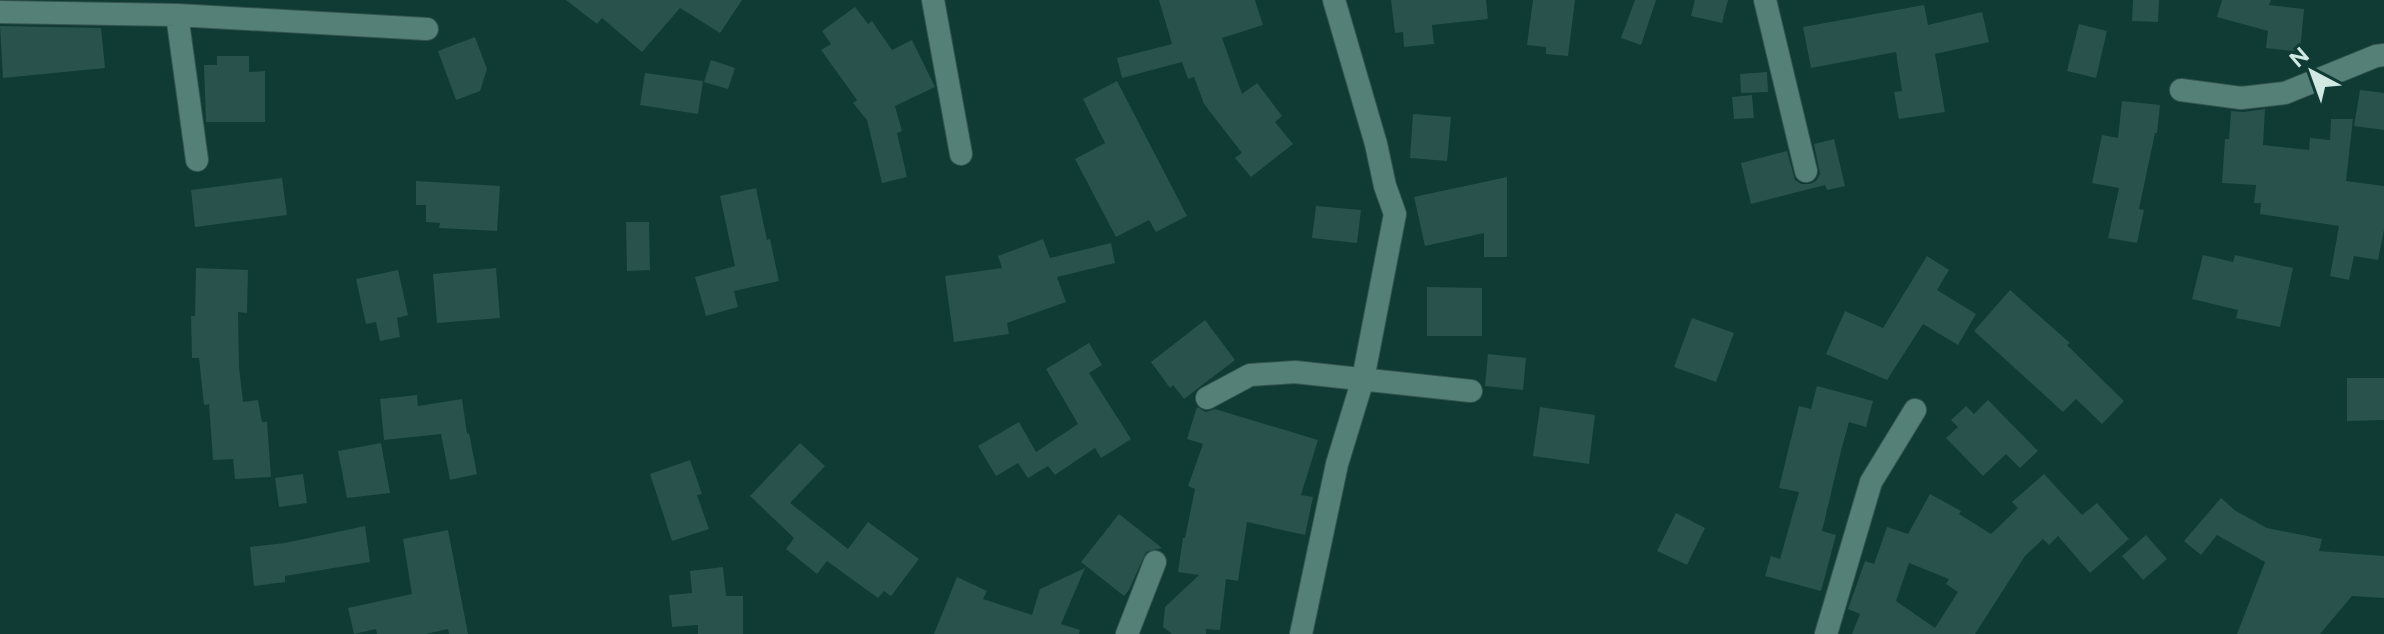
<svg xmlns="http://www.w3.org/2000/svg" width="2384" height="634" viewBox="0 0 2384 634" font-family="Figtree,sans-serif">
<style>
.building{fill:#28524b;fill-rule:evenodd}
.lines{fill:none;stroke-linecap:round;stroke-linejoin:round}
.minor-casing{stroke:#365550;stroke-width:24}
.minor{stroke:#558078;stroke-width:22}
</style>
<rect width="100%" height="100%" fill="#0f3b34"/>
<path class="building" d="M566,0H742L720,33L680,8L642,52L602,18L597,24Z
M1159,0H1255L1263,25L1222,38L1242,94L1257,83L1282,116L1275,122L1293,144L1251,177L1235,158L1242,153L1204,104L1194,77L1188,79L1182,62L1122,78L1117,58L1172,44Z
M1391,0H1486L1488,19L1432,25L1434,44L1404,47L1403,32L1395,33Z
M1533,0H1575L1568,56L1546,54V47L1527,45Z
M1635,0H1656L1641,45L1621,38Z
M1695,0H1728L1722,23L1691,16Z
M2133,0H2159L2158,22L2132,21Z
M2222,0H2271L2269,5L2304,9L2300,52L2266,48L2268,31L2217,17Z
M1924,5L1928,25L1982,12L1989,42L1935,54L1945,112L1899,119L1894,92L1902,91L1896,52L1811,68L1803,27Z
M855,7L868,24L872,21L892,50L912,40L935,87L895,106L902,131L897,133L907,177L882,183L867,120L853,103L857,100L821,50L831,44L822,31Z
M2079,24L2107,31L2096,78L2067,71Z
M0,26L101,28L105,68L3,78Z
M475,37L487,69L480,91L456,100L438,51Z
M217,56H249V72L265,71V122H206L204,65H217Z
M711,60L735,68L728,89L704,82Z
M1767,72L1768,92L1741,93L1740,74Z
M645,73L703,81L698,114L640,105Z
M1117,81L1187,216L1156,232L1149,220L1116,237L1075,159L1105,143L1083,99Z
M2360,90L2384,93V130L2354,126Z
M1752,95L1754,118L1734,119L1732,97Z
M2122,101L2160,105L2157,133H2155L2139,209L2144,210L2137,243L2108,238L2119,188L2092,183L2102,135L2118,138Z
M2265,109L2263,145L2309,150L2310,138L2330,140L2331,119H2353L2346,181L2384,186V230L2378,260L2354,256L2349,280L2330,276L2339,226L2260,214L2261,203H2254L2256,185L2222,183L2225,139H2229L2231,111L2243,112Z
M1413,114L1451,117L1447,161L1410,158Z
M1834,139L1845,186L1827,190L1825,185L1751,204L1741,163L1787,151L1795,180L1801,184H1810L1816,181L1820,174L1814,144Z
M1507,177V257H1484V233L1425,246L1414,197Z
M282,178L287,215L195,227L191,190Z
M416,181L500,186L497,231L439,228L440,223L426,222V205H416Z
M756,188L767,240L770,239L779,281L734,291L738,307L706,316L695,277L735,266L720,196Z
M1316,206L1361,210L1357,243L1312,238Z
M626,222H649L650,270L627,271Z
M1043,239L1050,258L1111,243L1115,263L1057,277L1066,302L1007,323L1009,334L954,342L945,276L1002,268L998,256Z
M2203,255L2233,262L2235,255L2293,268L2280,327L2236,318L2238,310L2192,299Z
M1927,256L1949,270L1937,290L1976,314L1958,345L1923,324L1887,380L1826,354L1845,311L1883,328Z
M196,268L248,270L247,313L238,312L239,367L243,402L258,400L262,422H267L271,477L235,479L233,459L213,460L209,404L204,405L199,358H192L191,316H195Z
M496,268L500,318L437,323L433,274Z
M398,270L408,315L397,318L400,337L380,341L376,322L366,324L356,279Z
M1427,287L1482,288V336H1427Z
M2010,290L2070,343L2067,345L2124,401L2102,424L2076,399L2063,412L1974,331Z
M1692,318L1734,333L1716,382L1674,367Z
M1205,320L1235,360L1184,399L1173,385L1170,388L1151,362Z
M1089,343L1102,365L1089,373L1131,439L1101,458L1095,448L1055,475L1048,466L1028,478L1018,463L996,476L978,446L1019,422L1036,452L1078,424L1046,369Z
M1488,354L1526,358L1523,390L1485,386Z
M2347,378H2384V420L2347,421Z
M1817,386L1873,401L1866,427L1849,422L1841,451L1822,531L1836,535L1821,591L1765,576L1771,556L1780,559L1799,492L1779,488L1799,406L1811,409Z
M417,395L418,406L462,399L467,434L469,433L477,474L450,480L441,434L384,440L380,399Z
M1988,400L2038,451L2020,468L2006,454L1983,476L1946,438L1958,427L1951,420L1966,406L1974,414Z
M1197,407L1206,412L1215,409L1318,440L1301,495L1313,497L1305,535L1247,522L1238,581L1226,579L1220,630L1206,629V634H1172L1163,627L1165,607L1199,575L1178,572L1183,538H1185L1195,489L1188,486L1203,444L1187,439Z
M1540,407L1595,415L1589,464L1533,456Z
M381,443L390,493L347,498L338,451Z
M800,443L825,466L790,503L848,549L868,522L919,559L891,596L884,591L878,598L827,561L817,574L786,549L794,538L750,496Z
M690,460L702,494L697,495L709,529L672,541L650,474Z
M303,474L307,503L279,507L275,478Z
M2044,474L2082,515L2097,503L2129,539L2090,573L2058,536L2049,545L2043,539L2025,556L1975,634H1852L1860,614L1848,609L1865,561L1874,564L1887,527L1908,534L1930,494L1961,511L1959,514L1991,534L2018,508L2012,502ZM1909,563L1949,579L1946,584L1958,592L1935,628L1896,601Z
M2221,498L2236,511L2267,528L2322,539L2319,551L2384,556V598L2352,596L2320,634H2237L2265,562L2217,535L2201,555L2184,541Z
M1676,513L1705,528L1687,565L1657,551Z
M1119,514L1162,548L1146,552L1129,590L1124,596L1081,562Z
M365,526L370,562L285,576V582L254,586L250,547L285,543Z
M448,530L468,634H449L448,629L426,634H377L376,629L354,634L348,608L412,594L403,539Z
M2146,535L2167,559L2143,580L2122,556Z
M723,567L726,596H743V634H698V625L672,627L669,595L692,593L690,571Z
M1085,568L1061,624L1080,630L1079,634H934L957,577L987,591L983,599L1032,615L1040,589Z"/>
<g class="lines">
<defs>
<path id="minor" d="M933,0L961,154
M1765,0L1806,171
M0,12L177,15L427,29
M177,15L197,160
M2181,90L2241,98L2285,93L2376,56L2384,55
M1207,398L1250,375L1295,372L1471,391
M1127,634L1155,562
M1301,634L1337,464L1363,379L1395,214L1385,186L1376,144L1334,0
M1826,634L1871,482L1915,410"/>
</defs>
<use href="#minor" class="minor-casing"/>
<use href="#minor" class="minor"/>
</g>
<g transform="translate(2312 72) rotate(319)" stroke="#0f3b34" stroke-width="6" paint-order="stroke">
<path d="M0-6L14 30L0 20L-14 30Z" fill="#d1e8e3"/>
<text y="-12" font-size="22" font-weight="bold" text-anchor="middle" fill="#d1e8e3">N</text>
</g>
</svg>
